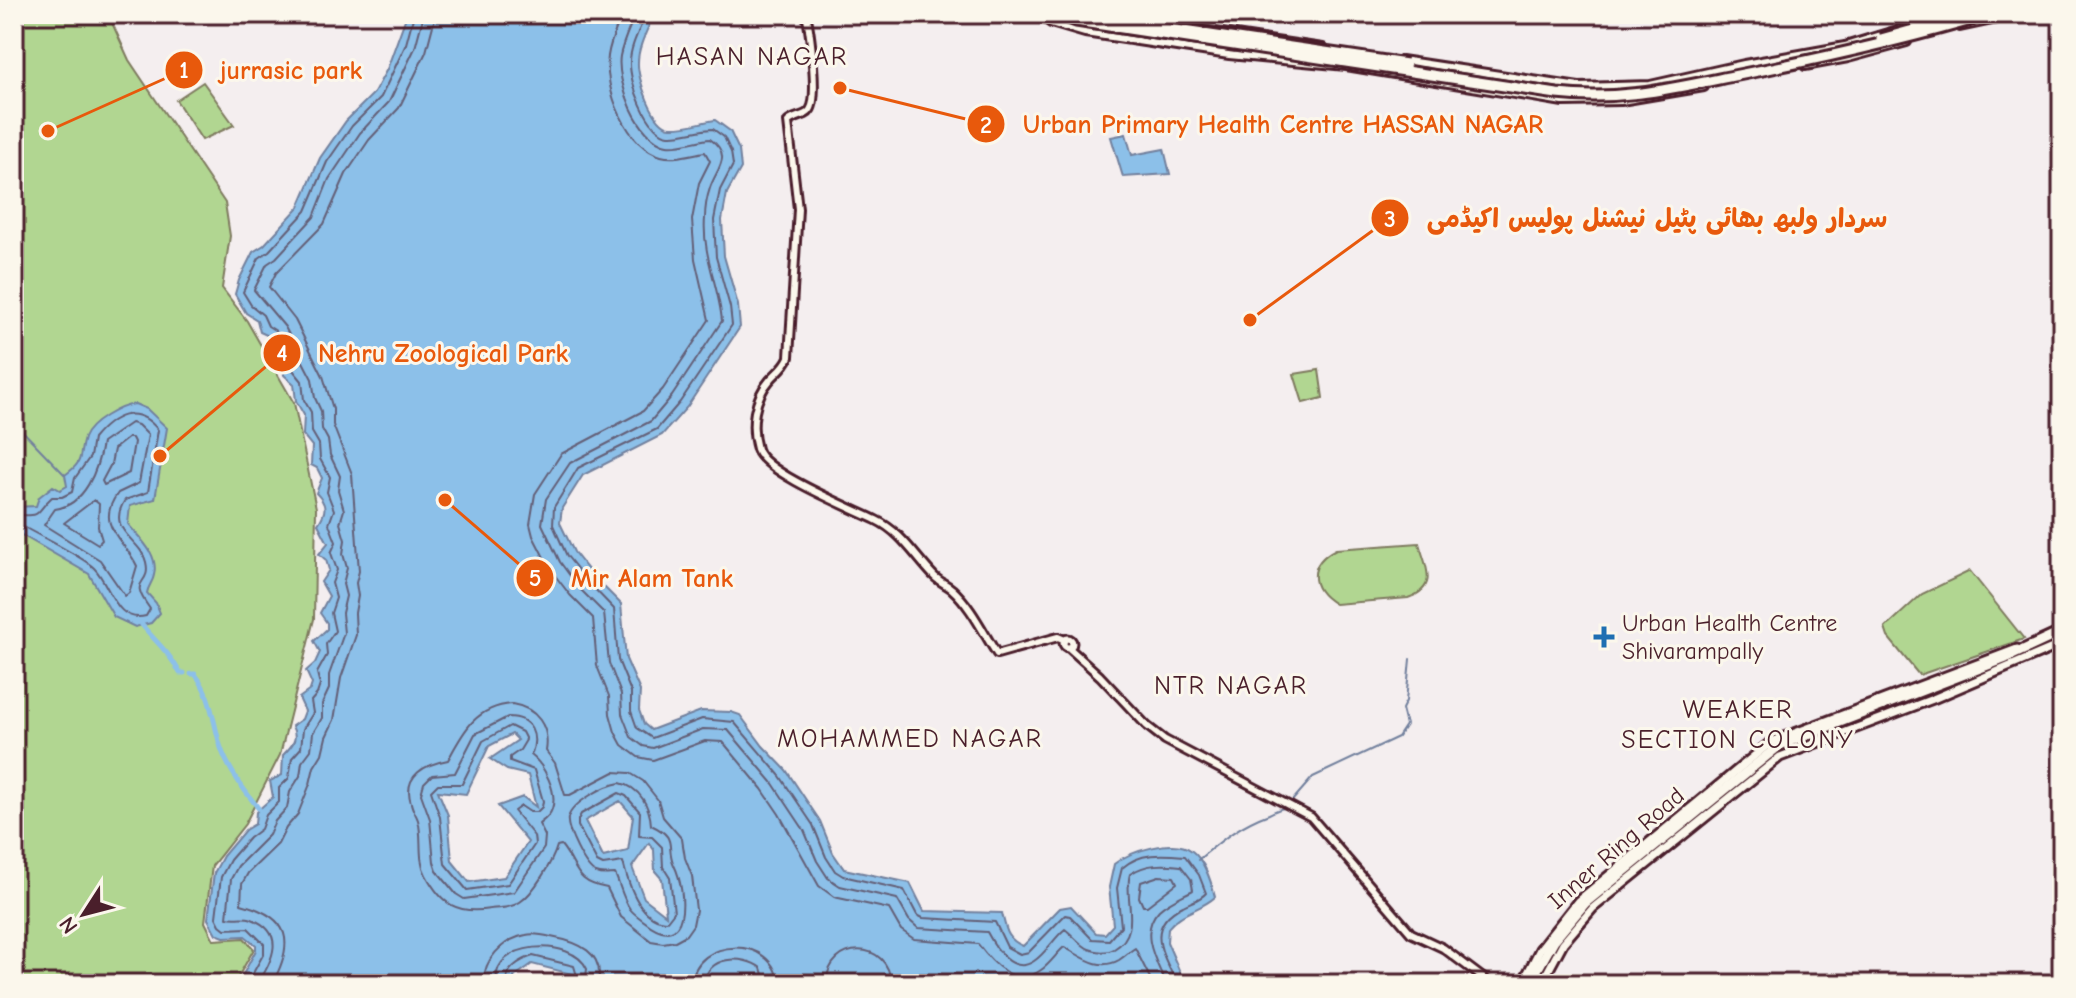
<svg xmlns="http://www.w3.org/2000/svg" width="2076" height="998" viewBox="0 0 2076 998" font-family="'Comic Neue','Playpen Sans Arabic',sans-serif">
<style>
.green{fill:#b1d691;stroke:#7e7a5e;stroke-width:2}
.water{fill:#8cc0e9;stroke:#72809d;stroke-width:2;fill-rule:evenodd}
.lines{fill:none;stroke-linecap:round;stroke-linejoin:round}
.shore{stroke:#645f77;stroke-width:2}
.stream{stroke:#72809d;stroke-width:2}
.canal{stroke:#8cc0e9;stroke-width:5}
.secondary-casing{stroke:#4a1f2b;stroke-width:12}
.primary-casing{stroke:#4a1f2b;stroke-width:13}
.highway-casing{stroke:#4a1f2b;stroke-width:15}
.secondary{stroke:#fbf7ec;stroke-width:6}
.primary{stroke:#fbf7ec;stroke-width:7}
.highway{stroke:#fbf7ec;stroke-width:9}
.highway-bridge-casing{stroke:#4a1f2b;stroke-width:15;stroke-linecap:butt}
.highway-bridge{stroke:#fbf7ec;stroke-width:9}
.poi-dot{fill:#1f6fb2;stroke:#fbf7ec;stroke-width:3}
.labels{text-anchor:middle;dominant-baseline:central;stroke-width:6;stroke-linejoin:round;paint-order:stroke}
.poi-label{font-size:24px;fill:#4a1f2b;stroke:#fbf7ec;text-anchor:start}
.street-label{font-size:24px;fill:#4a1f2b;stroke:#fbf7ec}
.neighbourhood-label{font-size:26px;letter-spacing:2px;fill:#4a1f2b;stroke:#fbf7ec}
.leader{fill:none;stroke:#e8590c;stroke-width:3}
.callout-dot{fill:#e8590c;stroke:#fbf7ec;stroke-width:3}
.mark-label{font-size:24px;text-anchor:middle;font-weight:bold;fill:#fff}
.callout-label{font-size:26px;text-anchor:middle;font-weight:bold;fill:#e8590c;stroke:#fbf7ec;stroke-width:6;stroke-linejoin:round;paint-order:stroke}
</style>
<rect width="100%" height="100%" fill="#f4eeef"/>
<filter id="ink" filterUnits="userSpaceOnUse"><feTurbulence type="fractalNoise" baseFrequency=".0125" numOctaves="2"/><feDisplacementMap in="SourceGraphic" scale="16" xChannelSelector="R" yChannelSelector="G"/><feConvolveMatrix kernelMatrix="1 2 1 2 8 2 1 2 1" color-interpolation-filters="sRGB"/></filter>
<g filter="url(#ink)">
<path class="green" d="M14,14H108L129,60L225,203L230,236L222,288L247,321L294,403L316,508L314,619L280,755L245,824L212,866L205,922L214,940L244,938L254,949L234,984H14Z
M203,82L234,125L202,140L176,100Z
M1319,370L1323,398L1303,403L1294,374Z
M1419,543C1425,566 1440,587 1408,598L1335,604C1308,588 1308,563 1336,549Z
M1970,571L2024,639L1919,675L1888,637L1885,628L1922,594Z"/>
<path class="water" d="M407,14H654C648,29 638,46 638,62C637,78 653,126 671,127C685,128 701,122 715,120L730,131L739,150L741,168L727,193L722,220L724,256L738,305L740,327L687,407L662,435L583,475L562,508L560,523L574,552L593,576L621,604L626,659L640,691L639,710L644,724L651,730L701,711L731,712L740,715L763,746L786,770L820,821L833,853L844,869L910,883L924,911L1002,913C1006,929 1007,940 1023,946L1060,908L1071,906L1096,933L1105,934L1113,925L1109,887L1114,864C1130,851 1175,837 1192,851C1205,861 1211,881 1215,897C1201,910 1180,912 1168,928L1167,942L1185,984H871L859,980L850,984H752C741,975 726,978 714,984H554L572,974L532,964L514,977L516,984H238L256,950V945L245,936L224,937L216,934L208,919L214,873L223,856L245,830L255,824L256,812L273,797L270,781L282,775L283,755C292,746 299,739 292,726L302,719L305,711L299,698L310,690L312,684L306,671L315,663L320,652L314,641L327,629V623L320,613L329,596L321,582L329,570L326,560L319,554L328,543L318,524C327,511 327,504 316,493L322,478L317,468L311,465L312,446L303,435L304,415L296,401L294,384L284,375L283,360L276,355L269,336L260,332L257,320L246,313L235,294L239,280L253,252L264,245L299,207L320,158L346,121L374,93L387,69ZM512,734L518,740L490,759L507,770L528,775L536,807L523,797L498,806L528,842L504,877L469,882L452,861L448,815L438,791L466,794L489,746ZM620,801L633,816L628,851L603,857L585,821ZM649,843L654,850L655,871L662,879L666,915L644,898L632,867Z
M1126,134L1132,155L1164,149L1170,174L1123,177L1111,137Z
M135,404L147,409L167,428L155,499L130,506L128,524C140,539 159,554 154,575C153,582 148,586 147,593L156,603L160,613L151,623L135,627L114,617L89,574L18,533H14V507L36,506L39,497L53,486L60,490L67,486L65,475C85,461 78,457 84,438C90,422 120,406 135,404Z"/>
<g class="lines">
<path class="shore" d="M622,14C617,27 610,41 608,56C604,89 626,146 661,156C675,160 691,154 705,152L710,161L699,183L692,220L695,259L709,320L663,389L643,411L561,454L535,494L530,524L533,536L550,569L570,595L593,618L597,666L609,696L610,714L615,732L622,745L638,757L653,760L705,741L723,742L762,789L779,814L819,886L834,897L889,909L901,930L914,939L978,944C992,963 1015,989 1041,970C1050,964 1056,954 1064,947C1082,956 1098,972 1119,960C1125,956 1130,951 1135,948L1153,984
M635,14C630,27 623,41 620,56C616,81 638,140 667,145C680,147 696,140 710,139C734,156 716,169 710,188C707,197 705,209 705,218C702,255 719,286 722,321L672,396L651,421L570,463L546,499L542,524L560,562L579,588L604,613L609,663L621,694L622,714L631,737L643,746L653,748L703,729L728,730L772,782L804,830L817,861L828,878L840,886L897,899L909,920L918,928L987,932C995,947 1012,976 1034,961C1046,953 1054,938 1065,929C1073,935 1080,945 1089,949C1096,952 1107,953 1114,949C1143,932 1123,899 1130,874C1146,863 1163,864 1181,866L1191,879L1193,890C1182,896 1169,901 1159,910C1138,932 1156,961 1166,984
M646,14C640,29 630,46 630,62C629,81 647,133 669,135C683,136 699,129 713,129L724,137L731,152L733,165L720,190L714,220L716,257L730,307L732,325L680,402L657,429L578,468L554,507L553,525L567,556L587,581L614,609L618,660L631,692V711L637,728L652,738L702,719L734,722L780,776L813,825L826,857L835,871L843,876L904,890L917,915L923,918L995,922L1007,947L1020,954L1029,952L1065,915L1070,916L1092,939L1109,940L1121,926L1117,888L1122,868C1140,852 1162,854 1185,856L1199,875L1206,893C1200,900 1192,901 1183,906C1143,926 1163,954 1177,984
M131,423L138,425L148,435L139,483L118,493C93,526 126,541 137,566L129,593L125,596L100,560L44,525L55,509C85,505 98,470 102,443Z
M128,438H132L134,442L129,473L104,485L102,481L111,464L114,449Z
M94,500L99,504L98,527L102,540L98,544L64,523Z
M14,514C44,518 34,513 52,497H62L72,492L75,478L90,457L93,439C112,416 136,402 158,430L148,492L125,500C105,531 141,539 146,562C152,588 126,576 150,609L146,616C115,624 111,585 94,568C82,556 39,536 22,526L14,525
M512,704C537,708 550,727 546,751L555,763L565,795H570L614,772L630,773L643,781L658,800L663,817L682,839L685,858L692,876L696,910L693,925L686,935L675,941L663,943L651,941L621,917L607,888C573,882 579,867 561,845L557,846C553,861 533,894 520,902C511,908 500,908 490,909C457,914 442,905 426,875C417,858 423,838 418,820C416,814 412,809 411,803C402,775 426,764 448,760C463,732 475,707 512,704Z
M508,717C532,717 539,736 531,755C544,765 558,792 552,809C550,816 544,820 539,824L545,836L544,848L514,892L464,899L456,894L437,871L434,862L430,819L421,794L424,783L432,775L455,773L475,734Z
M510,726L522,732L526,740L520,750L510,757V761L534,770L543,801L542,807L537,812H530L521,806L514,811L534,836L535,844L508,884L467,890L445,864L440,817L431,791L438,784H462L483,741Z
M620,783C640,787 650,807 651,825C679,838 665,846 674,865C687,891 690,958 644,921C640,918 634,914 630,909C623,899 620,885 615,874C609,874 602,876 596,873C585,869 566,829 568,818C572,802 606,785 620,783Z
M619,793L626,796L640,812L639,836L652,837L662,847L663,867L670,878L674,912L667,921C640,921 628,883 623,862L603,865L597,862L578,826V820L581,814Z
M1159,876L1174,877L1177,883L1147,906H1143L1139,897L1141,882Z
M247,984L264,953V944L248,928L225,929L220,925L216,917L221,877L230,860L249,838L261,829L266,815L279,802V788L289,778L292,758L301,748L303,729L313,713L311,701L317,694L320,685L317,673L327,655L326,644L335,631L331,613L336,598L332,583L337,570L331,553L336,542L329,524L334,510L327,492L330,477L320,459L319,444L312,432L311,412L304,400L302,381L293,370L291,357L283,350L276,331L268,326L263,315L251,305L243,292L259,258L269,251L306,211L327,162L352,126L381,97L406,44L414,14
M258,984C271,961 288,934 252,919C244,916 235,919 227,917L231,879L238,866L269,835L275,821L287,808L290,792L300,776L302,762L311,750L313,733L322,718V704L329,689V675L344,633L342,613L346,596L343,584L347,568L343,554L345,540L340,523L344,510L338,490L340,476L330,455L328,440L322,429L321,411L315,398L312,379L285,327L254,290L267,264L276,258L314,217L329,179L360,133L389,102L415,48L424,14
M272,984C295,942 291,917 241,904L242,884L248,873L278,844L286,828L298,814L310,784L314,767L322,754L326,737L334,720L341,678L356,635L355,613L358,596L356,583L359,571L352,474L333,425V409L323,376L295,320L269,287L276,273L324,224L346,174L369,140L399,108L426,52L436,14
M484,984C482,961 503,939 526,935C534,933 543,935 551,937C578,942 605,952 598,984
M497,984C489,940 573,936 587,969L585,984
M508,984C503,970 520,960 533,956L574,966L577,976L570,984
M692,984C694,936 776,935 778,984
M704,984C706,956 743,954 761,968L766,984
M826,984C828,939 890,939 891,984"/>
<path class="stream" d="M14,422L65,475
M1292,801L1313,777L1398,737L1406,725L1402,709L1406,701L1410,659
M1198,860C1222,840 1239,825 1269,814C1276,811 1279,808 1286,808"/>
<path class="canal" d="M142,625C156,642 169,652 180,673H184
M191,674H195C211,694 213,721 220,745C227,768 244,790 259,809"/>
<defs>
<path id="secondary" d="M806,14C810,30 819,98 810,110C806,117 794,116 788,122L798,209L789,357C785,367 777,372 770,380C754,398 750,426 757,449C764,473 852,508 876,520C901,532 914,555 933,575C938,581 946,584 952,589C971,606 984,634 997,654L1058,637L1065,640
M1038,14L1051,23L1085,33L1229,55L1346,66L1563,102L1621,101L1704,87
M1116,17L1323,48
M1960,27L2021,14
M1401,60L1579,87L1650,85L1744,64L1845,46L1950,14
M1805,66L1848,58L1907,42
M1063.5 643a4.5 4.5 0 1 1 9 0a4.5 4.5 0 1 1-9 0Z
M1069,648L1100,676L1147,726L1165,740L1311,817L1411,933L1443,948L1491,984"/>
<path id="primary" d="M1522,984L1540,949L1578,901L1771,742L2017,649
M1541,984L1563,943L1593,908L1780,757L1933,699L2062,644"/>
<path id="highway" d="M1529,984L1554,940L1585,903L1780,745L2006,658L2062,632"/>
</defs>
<use href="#secondary" class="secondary-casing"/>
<use href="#primary" class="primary-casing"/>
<use href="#highway" class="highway-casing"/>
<use href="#secondary" class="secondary"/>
<use href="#primary" class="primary"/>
<use href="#highway" class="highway"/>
<defs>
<path id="highway-bridge" d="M1057,14L1076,21L1557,94C1623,101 1674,88 1738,75C1824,58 1908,39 1992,14
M1076,15L1406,64
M1881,39L1970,14"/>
</defs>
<use href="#highway-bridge" class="highway-bridge-casing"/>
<use href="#highway-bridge" class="highway-bridge"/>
</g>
</g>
<path class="poi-dot" d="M1600 625h8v8h8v8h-8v8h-8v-8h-8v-8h8z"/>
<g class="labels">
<g class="poi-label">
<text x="1622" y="623">Urban Health Centre<tspan x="1622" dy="28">Shivarampally</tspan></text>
</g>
<g class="street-label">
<text transform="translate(1616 848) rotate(-41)">Inner Ring Road</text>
</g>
<g class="neighbourhood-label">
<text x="752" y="57">HASAN NAGAR</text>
<text x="1231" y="686">NTR NAGAR</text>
<text x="1738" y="710">WEAKER<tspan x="1738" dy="30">SECTION COLONY</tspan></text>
<text x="910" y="739">MOHAMMED NAGAR</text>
</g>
</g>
<path class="leader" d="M48 131L184 70M840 88L986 124M1250 320L1390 218M160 456L282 353M445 500L535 578"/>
<g class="callout-dot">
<circle cx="48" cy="131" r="8"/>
<circle cx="840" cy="88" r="8"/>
<circle cx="1250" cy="320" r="8"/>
<circle cx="160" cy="456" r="8"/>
<circle cx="445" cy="500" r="8"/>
<circle cx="184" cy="70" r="20"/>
<circle cx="986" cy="124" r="20"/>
<circle cx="1390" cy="218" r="20"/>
<circle cx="282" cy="353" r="20"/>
<circle cx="535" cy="578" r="20"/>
</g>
<g class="mark-label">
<text x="184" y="78">1</text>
<text x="986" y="133">2</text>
<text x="1390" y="227">3</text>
<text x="282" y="361">4</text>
<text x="535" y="586">5</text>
</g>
<g class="callout-label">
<text x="291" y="79">jurrasic park</text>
<text x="1283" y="133">Urban Primary Health Centre HASSAN NAGAR</text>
<text x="1657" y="227">سردار ولبھ بھائی پٹیل نیشنل پولیس اکیڈمی</text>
<text x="443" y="362">Nehru Zoological Park</text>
<text x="652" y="587">Mir Alam Tank</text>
</g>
<rect width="2076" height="998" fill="none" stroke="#fbf7ec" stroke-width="48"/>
<rect x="24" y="24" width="2028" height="950" fill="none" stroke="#4a1f2b" stroke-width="3" filter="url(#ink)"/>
<g transform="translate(84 914) rotate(234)" stroke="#fbf7ec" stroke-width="6" paint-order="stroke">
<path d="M0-6L14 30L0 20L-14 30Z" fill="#4a1f2b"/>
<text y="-12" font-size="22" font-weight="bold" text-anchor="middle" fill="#4a1f2b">N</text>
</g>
</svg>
